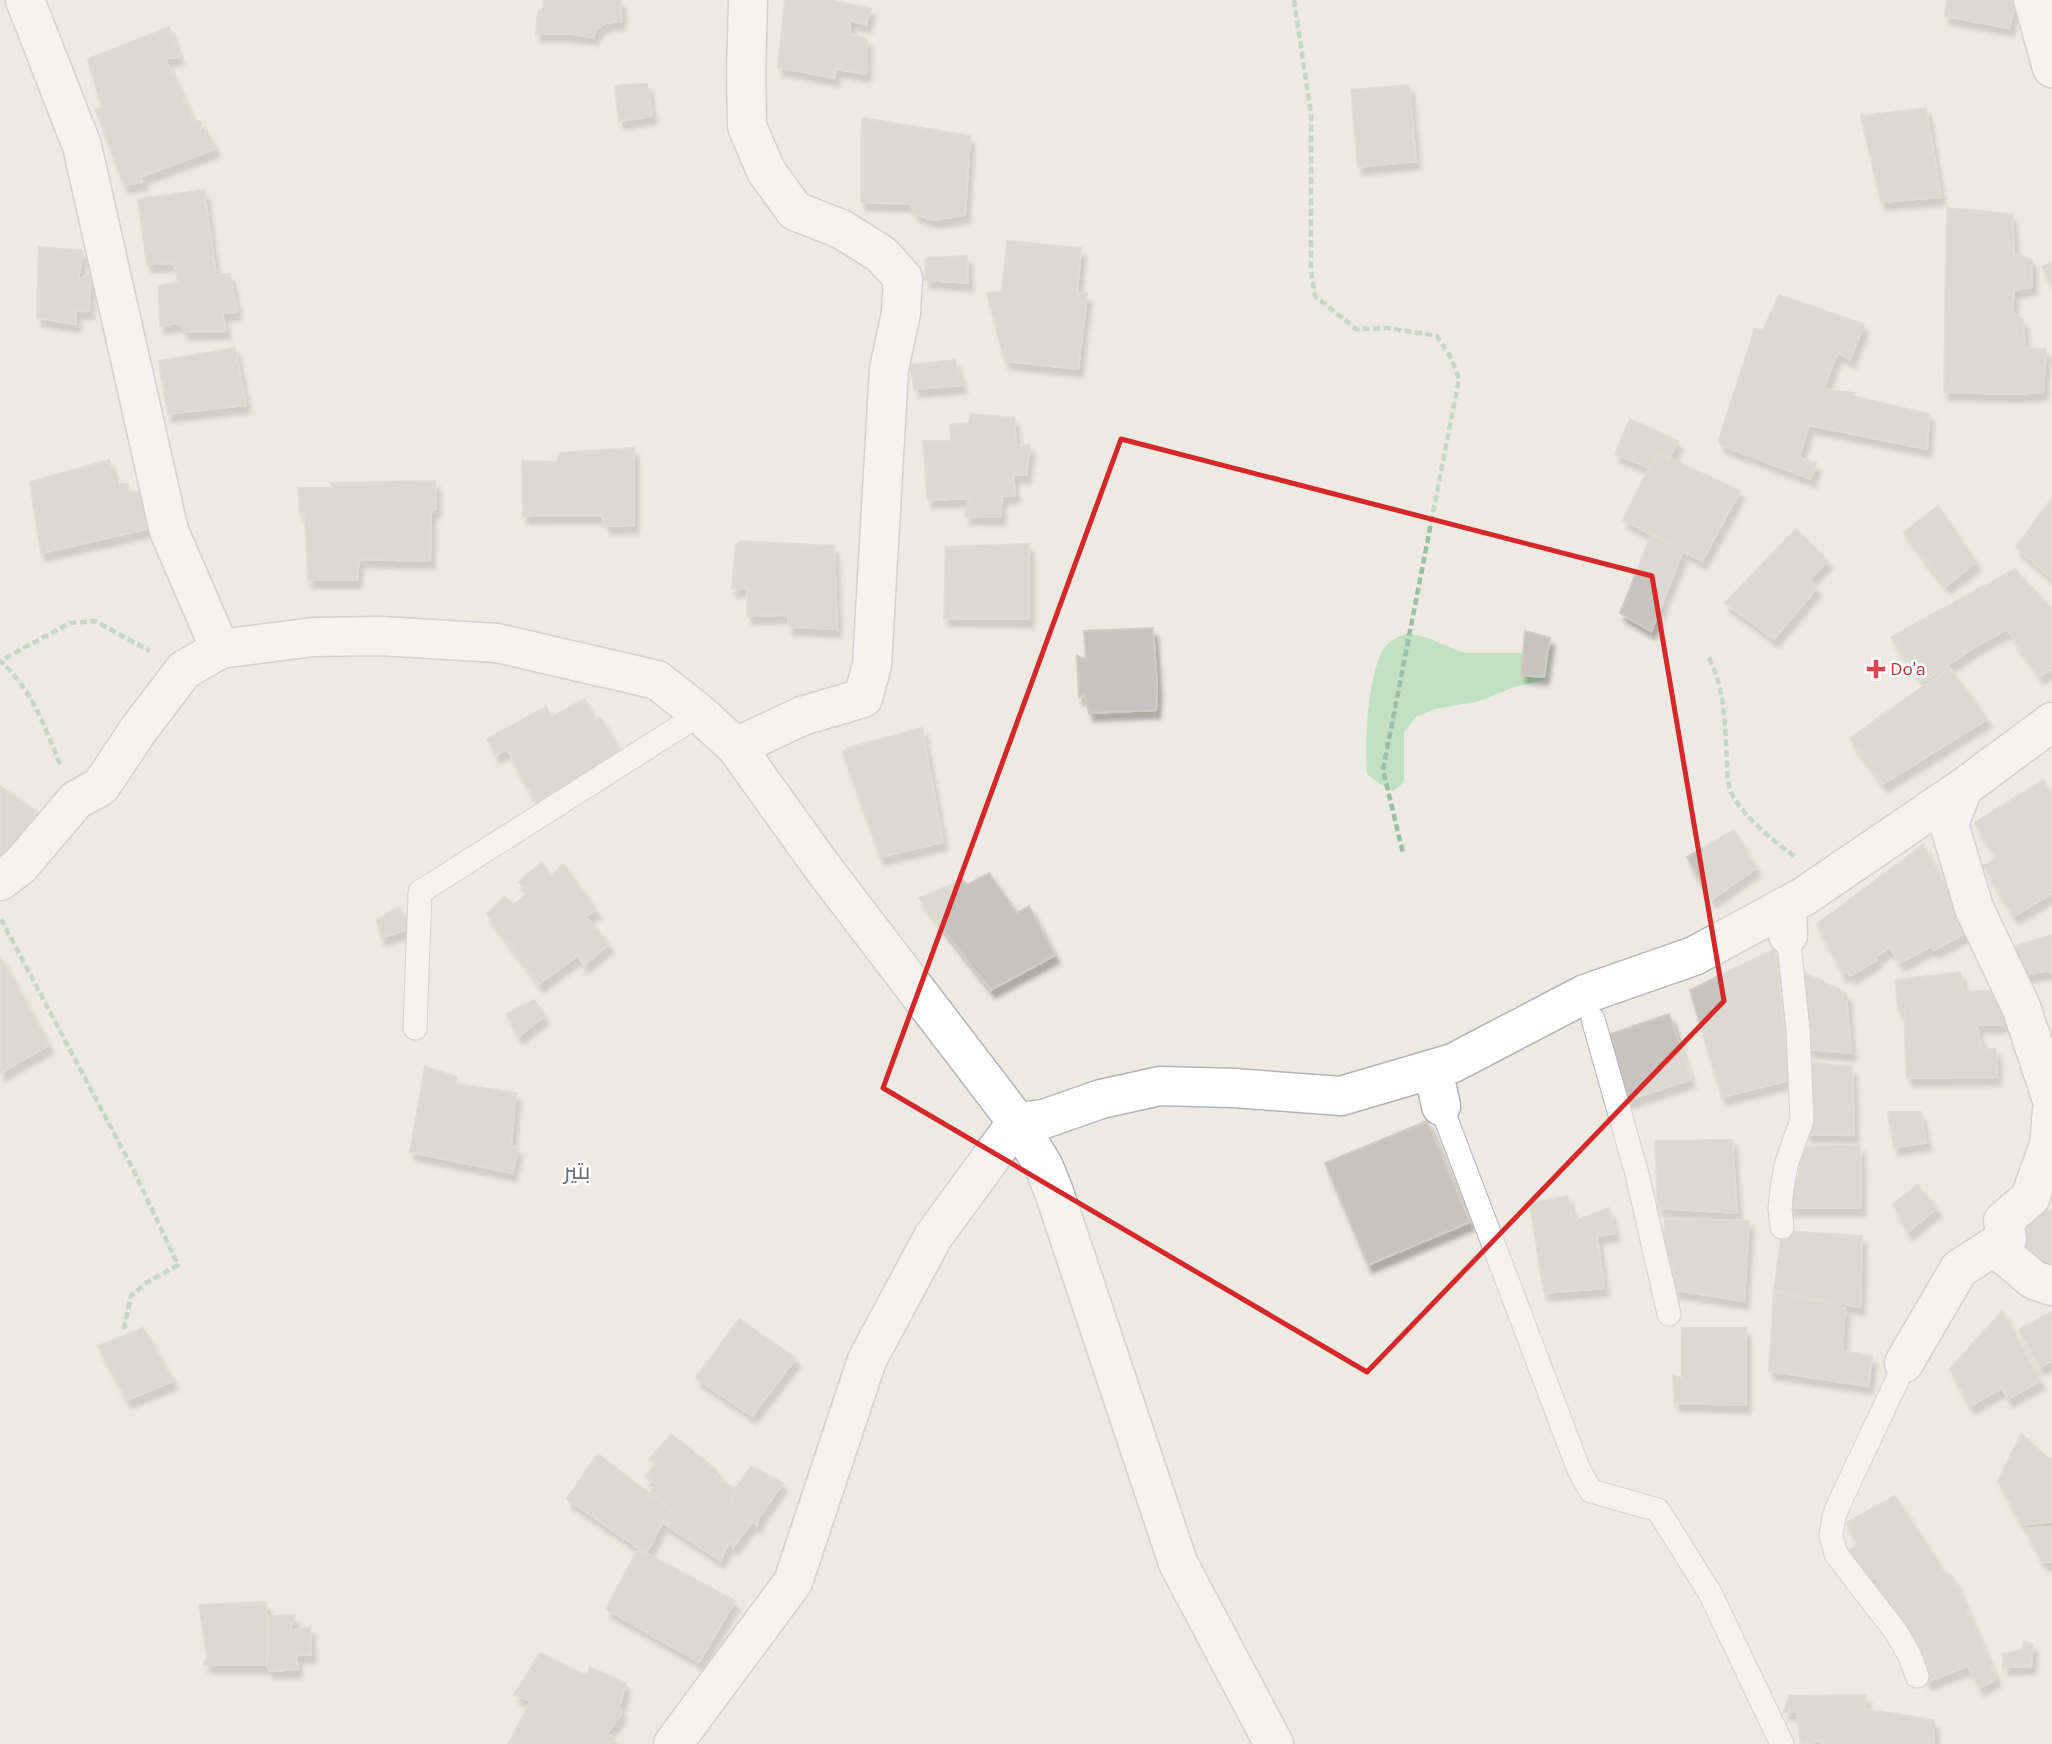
<svg xmlns="http://www.w3.org/2000/svg" width="2052" height="1744" viewBox="0 0 2052 1744" font-family="Karla,Cairo,sans-serif">
<style>
.green{fill:#c1e1c2}
.building{fill:#c7c4bf;stroke:#d0ccc1;stroke-width:2;filter:url(#shadow)}
.lines{fill:none;stroke-linecap:round;stroke-linejoin:round}
.service-casing{stroke:#b3b4b8;stroke-width:25}
.minor-casing{stroke:#b3b4b8;stroke-width:41}
.tertiary-casing{stroke:#b3b4b8;stroke-width:41}
.path{stroke:#99bfa6;stroke-width:4.5;stroke-dasharray:7 3.5;stroke-linecap:butt}
.service{stroke:#fff;stroke-width:23}
.minor{stroke:#fff;stroke-width:38}
.tertiary{stroke:#fff;stroke-width:38}
.marked{fill:none;stroke:#d62828;stroke-width:5;stroke-linejoin:round}
.health-dot{fill:#e0444e;stroke:#fff;stroke-width:2.5}
.labels{text-anchor:middle;dominant-baseline:central;stroke-width:5;stroke-linejoin:round;paint-order:stroke}
.health-label{font-size:19px;fill:#be3a42;stroke:#fff;text-anchor:start}
.quarter-label{font-size:23px;fill:#6c6f73;stroke:#fff}
</style>
<defs>
<filter id="shadow"><feDropShadow dx="4.5" dy="8" stdDeviation="2" flood-color="#0004"/></filter>
</defs>
<rect width="100%" height="100%" fill="#eceae2"/>
<path class="green" d="M1407,633L1428,638L1464,653H1523L1521,674L1544,677L1548,651H1550L1545,680L1514,687L1480,701L1435,709L1416,717L1404,733V780L1402,784L1393,791L1381,785L1367,774C1364,744 1368,673 1384,648C1390,640 1398,637 1407,633Z"/>
<path class="building" d="M544,0H621V21L606,23L597,28L593,37L563,33L536,34L538,12L543,8Z
M785,0H828L871,8L866,25L850,20V34L867,39L866,74L836,69L834,78L778,67Z
M1947,0H2017L2009,28L1945,16Z
M169,27L179,57L165,58L192,119L201,122V136L207,132L215,149L140,177L143,182L124,185L96,110L102,107L88,59Z
M647,84L652,116L619,121L615,87L620,85Z
M1409,85L1416,161L1358,167L1351,90Z
M1926,108L1941,197L1881,202L1861,116Z
M862,118L970,136L965,215L933,220L916,214L910,204L861,202Z
M204,190L216,275L230,274L237,312L222,313L226,331L186,332L179,323L160,326L159,286L178,282L174,263L147,264L138,199Z
M1947,208L2012,214L2014,254L2032,260V287L2014,290L2012,312L2023,320L2025,348L2046,349L2043,392L2015,394L1944,392Z
M1007,241L1081,248L1077,293L1087,294L1078,369L1005,361L987,293L1002,292Z
M39,247L83,251L78,280L90,274L89,311H75L76,324L37,318Z
M967,256L968,283L925,280L926,258Z
M2052,262V284L2042,267Z
M1779,295L1864,324L1850,360L1838,352L1823,389L1854,393L1849,395L1929,414L1927,449L1809,425L1799,458L1816,463L1811,479L1721,445L1719,439L1755,329L1763,331Z
M235,348L246,405L168,414L159,361Z
M955,360L962,385L915,389L909,365Z
M971,414L1014,418L1016,446L1030,445L1026,475H1013L1015,495L1002,496L1000,517L965,516L970,498L928,500L923,441H951L950,425L969,423Z
M1630,419L1678,441L1668,461L1657,452L1652,469L1615,454Z
M634,448V525L607,526L601,515L523,516L522,461L557,462L559,453Z
M1657,452L1740,491L1702,561L1623,520Z
M109,460L115,484H128L127,492H140L147,529L41,553L30,482Z
M435,481L436,509L431,511L430,561L359,559L357,580H308L305,511L300,514L298,488H334L331,483Z
M2052,498V578L2016,547Z
M1938,506L1976,562L1946,586L1904,532Z
M1796,529L1828,561L1810,578L1816,589L1774,639L1725,603Z
M1652,533L1683,551L1651,631L1620,613Z
M741,541L834,546L837,629L789,627L788,615L747,616V588L732,589L736,545Z
M1029,544V619L944,618L946,547Z
M2015,569L2052,610V669L2040,676L2007,629L1975,647L1923,682L1891,637Z
M1153,628L1157,687L1156,710L1089,713L1084,694L1079,697L1077,656L1086,659L1084,631Z
M1525,631L1550,638L1544,677L1521,675Z
M1950,668L1987,719L1883,784L1850,738Z
M584,699L596,721L601,718L621,755L536,802L507,749L496,755L487,739L546,707L552,717Z
M922,728L943,842L880,857L843,752L848,748Z
M2043,780L2052,794V893L2014,916L1984,866L1997,858L1975,823Z
M0,786L39,813L0,863Z
M1734,830L1756,868L1711,900L1687,857Z
M1923,845L1971,930L1934,950L1931,946L1900,963L1890,947L1875,957L1877,960L1850,976L1848,971L1843,974L1817,924Z
M542,862L551,878L563,864L596,910L585,916L609,944L584,965L578,955L539,984L487,914L504,897L515,905L529,890L518,882Z
M989,873L1017,913L1029,906L1055,955L991,990L919,898L963,880L967,885Z
M399,907L411,928L381,938L377,919Z
M2052,935V973L2050,970L2023,975L2016,946Z
M1775,949L1790,1080L1722,1097L1690,990Z
M0,956L49,1045L0,1073Z
M1799,970L1846,993L1851,1053L1807,1049Z
M1960,972L1963,991H1999L2003,1025H1976L1982,1049H1996L1997,1077L1907,1078L1904,1009L1899,1012L1895,980Z
M534,1000L544,1016L519,1036L506,1014Z
M1669,1014L1691,1079L1625,1101L1605,1036Z
M1808,1062L1852,1067L1854,1135L1806,1134Z
M425,1067L457,1077L455,1084L516,1093L511,1146L518,1148L512,1173L410,1152Z
M1888,1112H1921L1926,1143L1894,1147Z
M1427,1121L1470,1222L1368,1265L1325,1163Z
M1732,1140L1737,1213L1658,1208L1655,1141Z
M1860,1145L1861,1208H1789V1180L1799,1177L1798,1147Z
M1917,1185L1937,1208L1908,1232L1893,1204Z
M1567,1196L1574,1221L1609,1208L1615,1233L1597,1236L1604,1288L1544,1293L1530,1203Z
M2033,1204L2052,1212V1263L2016,1248Z
M1665,1219L1749,1221L1744,1301L1675,1290L1671,1258L1663,1255Z
M1782,1231L1862,1236L1860,1307L1774,1291Z
M1774,1291L1845,1308L1842,1351L1872,1356L1868,1386L1769,1371Z
M2002,1311L2040,1381L2008,1399L2002,1388L1970,1406L1950,1369Z
M2052,1312V1361L2040,1367L2019,1330Z
M739,1319L796,1358L752,1416L696,1378Z
M143,1328L173,1381L127,1400L98,1346Z
M1682,1328H1746V1405L1675,1403L1673,1375L1682,1378Z
M671,1434L718,1471L716,1478L735,1489L731,1506L753,1521L733,1547L730,1541L720,1560L663,1523L670,1510L656,1497L648,1496L657,1484L645,1476L658,1463L649,1460Z
M2021,1434L2052,1461V1521L2022,1525L1998,1481Z
M598,1454L670,1510L646,1553L567,1499Z
M751,1466L783,1483L759,1517L757,1526L753,1521L731,1506L735,1489Z
M1895,1496L1945,1573L1952,1576L1996,1678L1980,1688L1968,1666L1927,1682L1911,1641L1889,1598L1883,1602L1874,1586L1880,1582L1876,1577L1866,1583L1843,1554L1858,1545L1846,1523Z
M2052,1527V1562H2043L2025,1529Z
M637,1551L646,1553L735,1601L699,1662L606,1609Z
M266,1602L267,1665H204L207,1656L199,1605Z
M295,1615L290,1631L310,1627L311,1655H296L298,1669L270,1671L267,1665L268,1616Z
M2024,1642L2033,1644L2031,1666L2003,1667V1654L2022,1650Z
M540,1653L587,1676L590,1667L626,1683L619,1707L622,1713L606,1734L615,1738L610,1744H508L531,1701L514,1695Z
M1866,1695L1865,1709L1934,1720V1744H1821V1741L1801,1744L1797,1712H1784L1789,1696Z"/>
<g class="lines">
<defs>
<path id="service" d="M1593,1019L1637,1174L1669,1314
M415,1028L420,892L700,714
M1441,1106L1579,1470L1591,1491L1658,1510L1710,1593L1782,1744
M1782,1227L1780,1209L1782,1188L1786,1165L1802,1120L1798,1030L1788,935
M1904,1363L1895,1385L1842,1497L1834,1516L1831,1535L1836,1554L1896,1632L1910,1656L1917,1676"/>
<path id="minor" d="M25,0L82,146L169,531L220,649
M2033,0L2052,68
M736,747L802,716L863,698L872,665L889,369L901,313L903,278L881,254L841,229L795,211L766,171L747,126L746,72L748,0
M1963,788L1949,824L1974,908L2021,1007L2052,1100
M0,881L20,866L76,800L101,786L139,729L184,670L220,649L314,637L381,636L497,643L657,680L700,714L736,747L823,868L1017,1122L1044,1167L1054,1192L1178,1563L1274,1744
M1787,906L1788,935
M1433,1069L1441,1106
M2052,1110L2049,1145L2030,1198L2003,1221L2007,1238L2004,1255L2034,1280L2052,1286
M1904,1363L1959,1269L2007,1238"/>
<path id="tertiary" d="M673,1744L793,1582L867,1360L933,1237L1017,1122L1044,1119L1101,1099L1160,1086L1234,1088L1341,1096L1453,1063L1585,994L1694,956L1803,897L1963,788L2052,722"/>
</defs>
<use href="#service" class="service-casing"/>
<use href="#minor" class="minor-casing"/>
<use href="#tertiary" class="tertiary-casing"/>
<path class="path" d="M1294,0L1311,114V270L1315,296L1356,329L1387,328L1437,336L1451,358L1459,379L1383,770L1403,853
M1709,658C1726,692 1724,722 1727,759C1727,767 1727,777 1729,786C1734,809 1774,842 1794,856
M60,764C45,727 31,688 0,661L70,623L95,621L150,651
M1,919L135,1173L178,1265L146,1283L131,1296L123,1333"/>
<use href="#service" class="service"/>
<use href="#minor" class="minor"/>
<use href="#tertiary" class="tertiary"/>
</g>
<path d="M0 0H2052V1744H0ZM1121,439L1652,576L1724,1001L1367,1372L883,1088Z" fill="#eceae2" fill-opacity=".55" fill-rule="evenodd"/>
<path class="marked" d="M1121,439L1652,576L1724,1001L1367,1372L883,1088Z"/>
<path class="health-dot" d="M1872.5 658.5h7v7h7v7h-7v7h-7v-7h-7v-7h7z"/>
<g class="labels">
<g class="health-label">
<text x="1890" y="669">Do'a</text>
</g>
<g class="quarter-label">
<text x="577" y="1171">بتير</text>
</g>
</g>
</svg>
